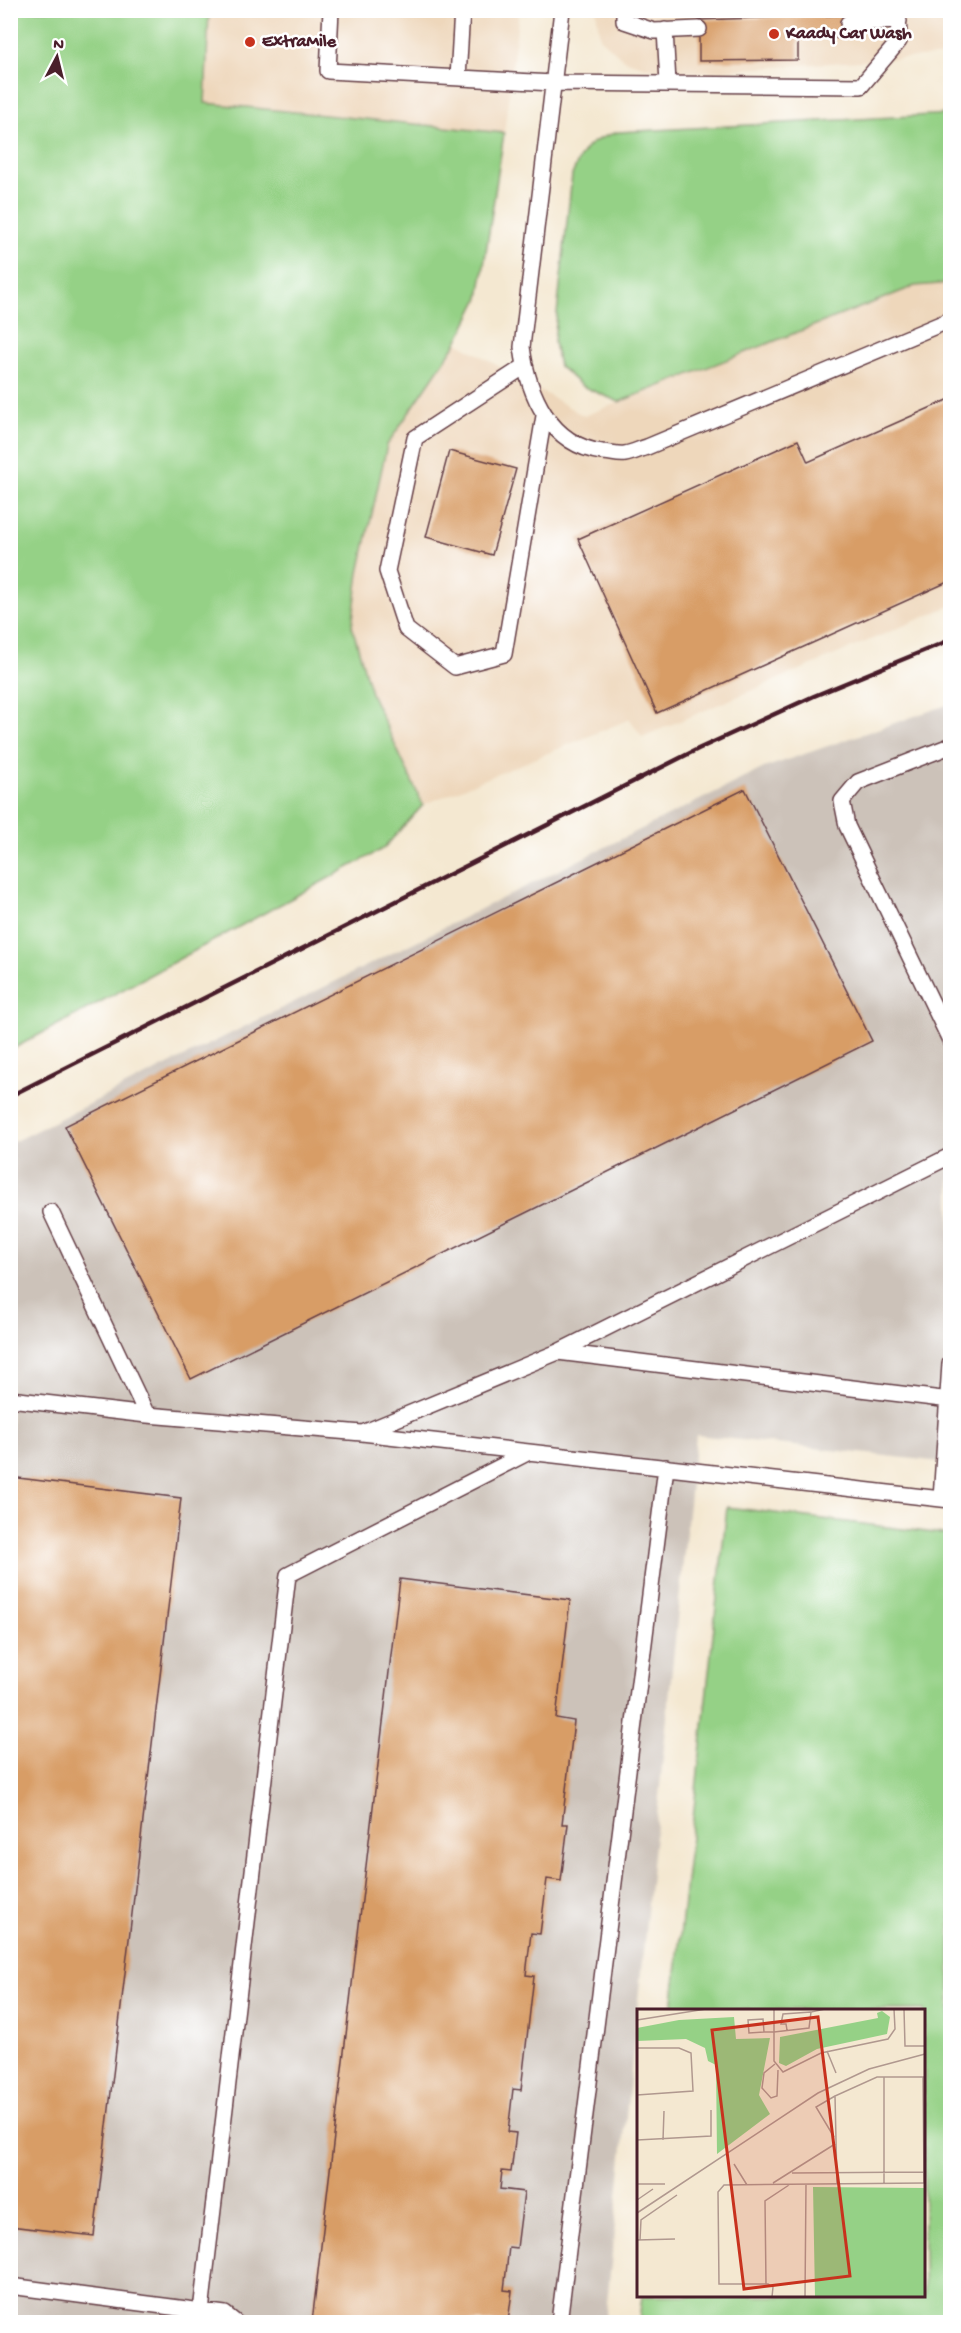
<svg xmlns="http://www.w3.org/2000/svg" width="961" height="2333" viewBox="0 0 961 2333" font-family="'Gochi Hand',sans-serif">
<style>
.built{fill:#eed7bb}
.industrial{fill:#ccc2b9}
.green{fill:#95d186;stroke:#707858;stroke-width:1.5}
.building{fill:#d89d66}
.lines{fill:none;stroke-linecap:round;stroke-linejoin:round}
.service-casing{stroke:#643d44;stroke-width:18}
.service{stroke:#fff;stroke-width:15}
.rail{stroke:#4a1f2b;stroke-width:4.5}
.poi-dot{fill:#c8321e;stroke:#fff;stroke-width:2}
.labels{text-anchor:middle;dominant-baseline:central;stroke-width:5;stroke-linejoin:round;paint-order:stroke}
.poi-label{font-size:18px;font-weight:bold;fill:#4a1f2b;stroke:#fff;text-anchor:start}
.inset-road{fill:none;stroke:#b0988f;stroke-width:1.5}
.view{fill:#c8321e;fill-opacity:0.15;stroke:#c8321e;stroke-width:3}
.inset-edge{fill:none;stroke:#4a1f2b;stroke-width:3}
</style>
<rect width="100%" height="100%" fill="#fff"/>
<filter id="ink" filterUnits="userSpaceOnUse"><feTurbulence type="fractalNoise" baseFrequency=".0167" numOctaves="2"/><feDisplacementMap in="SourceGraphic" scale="12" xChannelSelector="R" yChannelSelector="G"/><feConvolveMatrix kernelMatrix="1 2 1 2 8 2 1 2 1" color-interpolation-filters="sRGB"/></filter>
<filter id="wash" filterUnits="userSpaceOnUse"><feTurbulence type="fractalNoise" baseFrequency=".008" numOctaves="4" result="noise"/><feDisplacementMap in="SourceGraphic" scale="24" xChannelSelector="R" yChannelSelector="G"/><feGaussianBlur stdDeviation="1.35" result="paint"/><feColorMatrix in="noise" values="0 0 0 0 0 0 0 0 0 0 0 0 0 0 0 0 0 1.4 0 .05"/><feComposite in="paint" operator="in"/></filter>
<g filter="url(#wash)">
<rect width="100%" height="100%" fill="#f4e8d1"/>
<path class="built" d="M209,11H519L504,133L205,103Z
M596,11H950V55L668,74L624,60L600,38Z
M950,283V606L642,737L630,719L423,805L371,693L352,626L359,573L387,445L457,342L584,416L915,286Z"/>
<path class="industrial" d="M950,704V1463L696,1435L605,2322H11V1143L764,768Z"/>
<path class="green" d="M11,10L209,11L205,103L504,133L479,298L457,342L387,445L359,573L352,626L371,693L423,805L383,849L11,1050Z
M950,114V283L915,286L619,402L582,386L559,366L554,342L572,175C583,147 590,140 618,132Z
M727,1507L950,1535V2322H639L642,2296H924V2010H672Z"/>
<g id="blocks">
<path class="building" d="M848,15L849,38L798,39V60L699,61V20Z
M950,399V581L657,713L578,539L798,440L808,462Z
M449,451L516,469L492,555L426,537Z
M745,789L872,1041L191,1379L65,1126Z
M10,1477L181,1498L94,2236L10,2226Z
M400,1579L570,1600L556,1718L574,1721L562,1824H568L561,1881L547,1879L540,1934L531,1933L526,1975L534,1976L521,2090L513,2089L508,2132L516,2133L511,2172L502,2171L500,2189L524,2192L517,2248L509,2247L504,2290L512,2291L508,2322H312Z"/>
</g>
</g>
<g filter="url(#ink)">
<use href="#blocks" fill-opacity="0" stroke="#643d44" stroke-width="1.5"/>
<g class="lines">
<defs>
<path id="service" d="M331,10L328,71L553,83L861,86L899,41L898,10
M562,10L522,347C528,394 550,445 602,452C609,452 618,455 625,454C632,453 640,449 647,447L950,320
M624,10V21L654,31L699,29
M848,23L899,21
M665,30L668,83
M458,78L462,10
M525,366L415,438L387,571L406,629L455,667L504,654L544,416
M950,746L858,782L842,801L847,826L950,1040
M51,1212L147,1415
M558,1352L950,1400
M10,1399L147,1415L362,1433L950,1500
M365,1432L558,1352L950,1156
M941,1499L950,1364
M10,2286L225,2314L235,2322
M201,2311L288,1575L527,1453
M559,2322L666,1467"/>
</defs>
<use href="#service" class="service-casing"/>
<use href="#service" class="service"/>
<path class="rail" d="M10,1096L698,749L814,696L950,640"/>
</g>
</g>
<g class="poi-dot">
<circle cx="774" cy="34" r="6"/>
<circle cx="250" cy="42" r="6"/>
</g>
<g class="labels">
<g class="poi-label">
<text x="786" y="34">Kaady Car Wash</text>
<text x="262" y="42">ExtraMile</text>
</g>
</g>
<g transform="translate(637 2009)">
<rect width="288" height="288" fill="#f4e8d1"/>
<path d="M245,2L253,8L250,25L180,40L149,57L142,54L143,28L241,9L240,4ZM97,8L99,30L133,29L122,86L133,105L80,145L79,56L71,52L68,39L49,30L0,32V19L42,11ZM176,178L288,179V288H178Z" fill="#95d186"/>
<path class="inset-road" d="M137,0V52L146,63L184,44L251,30L258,20L257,0M267,0L268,37H288M0,11L69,0M150,21L149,15H144L146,5L174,3M127,23L126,10L111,11L112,24L127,23H137L172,19L174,3L188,0M0,39H42L54,44L56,82L0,86M190,42L199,64M138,55L127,64L125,79L134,89L140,87L141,61M247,68V174M286,68L287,174M197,128L179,98L198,87M0,131L74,127V101M26,131L27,102M97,155L110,176M155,164L287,163M136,174L198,135M0,175H28M200,175L198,87L240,68H288M0,191L16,180M0,204L181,84L232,60L288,45M0,231L38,230M3,231L4,211L40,186M129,275L128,192L152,176M135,288L136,278L131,275H82L81,183L87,176L288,174M168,288L169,175"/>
<path class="view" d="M181,8L213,267L107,280L75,21Z"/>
<rect width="288" height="288" class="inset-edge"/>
</g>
<rect width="961" height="2333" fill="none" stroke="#fff" stroke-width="36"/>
<g transform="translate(57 57) rotate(7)" stroke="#ffffff" stroke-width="4.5" paint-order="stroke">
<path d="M0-4.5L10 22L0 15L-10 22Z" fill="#4a1f2b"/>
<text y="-9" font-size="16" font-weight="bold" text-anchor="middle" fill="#4a1f2b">N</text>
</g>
</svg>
